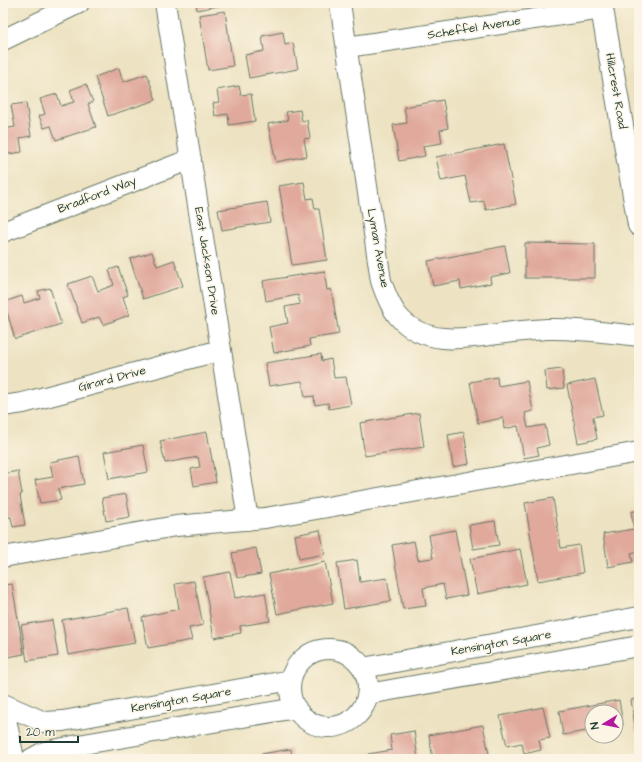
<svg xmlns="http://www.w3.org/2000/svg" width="642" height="762" viewBox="0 0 642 762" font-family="'Architects Daughter',sans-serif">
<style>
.building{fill:#e0a99c}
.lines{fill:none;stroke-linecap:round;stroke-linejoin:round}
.minor-casing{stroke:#677766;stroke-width:22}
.tertiary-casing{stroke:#677766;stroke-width:24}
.minor{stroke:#fff;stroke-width:20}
.tertiary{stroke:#fff;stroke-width:22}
.labels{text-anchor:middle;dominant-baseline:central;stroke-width:3;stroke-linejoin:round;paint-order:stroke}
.street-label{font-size:12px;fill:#1f3d34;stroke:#fcf5e5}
</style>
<rect width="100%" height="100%" fill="#fcf5e5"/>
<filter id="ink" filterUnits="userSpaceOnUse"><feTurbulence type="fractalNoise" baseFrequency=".025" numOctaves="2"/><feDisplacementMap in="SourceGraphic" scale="8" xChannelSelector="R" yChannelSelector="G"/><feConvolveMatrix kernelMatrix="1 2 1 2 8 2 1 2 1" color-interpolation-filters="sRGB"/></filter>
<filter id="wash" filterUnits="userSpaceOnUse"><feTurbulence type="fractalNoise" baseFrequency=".012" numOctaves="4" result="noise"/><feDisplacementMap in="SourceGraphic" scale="16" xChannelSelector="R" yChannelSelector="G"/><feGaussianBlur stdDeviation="0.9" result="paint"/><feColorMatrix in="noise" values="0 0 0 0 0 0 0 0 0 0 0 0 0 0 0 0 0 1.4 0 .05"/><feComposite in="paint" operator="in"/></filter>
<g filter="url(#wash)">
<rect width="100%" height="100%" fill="#ede3c3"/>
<g id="blocks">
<path class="building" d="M196,3H222L223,5L197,10Z
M225,11L233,66L208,70L199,15Z
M283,32L285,45L293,43L298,69L249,78L245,55L264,51L262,36Z
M119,68L123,82L147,74L156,100L108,116L95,77Z
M86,84L93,102L88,104L96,127L56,140L51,126L44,128L39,116L45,114L40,99L57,94L61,106L74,102L70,90Z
M239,86L241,95L251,94L255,121L229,125L228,114L215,116L213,103L219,102L217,90Z
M443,100L448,128L440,130L442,143L423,146L425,156L399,161L393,125L407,123L404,107Z
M26,103L31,136L20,138L22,152L3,155V129L15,127L11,105Z
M300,110L302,121L307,120L310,138L304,139L307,156L276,162L268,124L288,120L286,112Z
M504,144L516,204L486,210L484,201L471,203L465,176L441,181L436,157Z
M304,182L307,199L313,198L315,209H319L327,260L292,265L279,186Z
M267,202L270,222L222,230L218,210Z
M525,243L595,244V278H525Z
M505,246L510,273L490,277L491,283L461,289L460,281L433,286L428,261Z
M152,252L157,266L174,260L183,286L143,299L130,259Z
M118,267L128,295L123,297L129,315L103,325L99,317L82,323L68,284L92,276L98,291L114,285L109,270Z
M324,271L327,290L331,289L339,334L309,339L310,346L274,353L269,327L288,323L285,307L300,304L298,295L266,301L263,281Z
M50,288L61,324L15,339L4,302L22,296L24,303L40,298L38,291Z
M321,354L322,361L331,359L334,378L346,377L351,405L329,409L328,403L315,405L314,396L305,397L302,381L269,386L265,363Z
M562,369L564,388L547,390L545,371Z
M497,377L498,386L527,381L533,411L525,413L528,428L545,425L549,445L537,448L539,455L524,458L518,426L504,429L503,418L478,423L470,382Z
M595,379L603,415L593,417L597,439L578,443L567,385Z
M419,413L424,447L365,456L360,423Z
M207,432L216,482L194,486L191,469L200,467L198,457L165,463L160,441Z
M464,432L469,464L453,467L448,435Z
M143,445L148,472L109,479L104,452Z
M79,456L84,484L58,489L61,500L40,503L35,480L53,477L50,462Z
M18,471L22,494L20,495L25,525L13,527L11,517L3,518V474Z
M126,494L130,517L106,521L102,498Z
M553,498L561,548L579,545L583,573L538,581L525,503Z
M639,510V551L631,553L633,562L608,567L603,534L634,529L631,512Z
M495,521L499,545L473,549L469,525Z
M320,530L325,554L299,559L295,535Z
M455,530L467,595L446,599L443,584L423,588L426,606L403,609L392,545L414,541L418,560L433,558L429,535Z
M256,548L261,574L237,578L232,553Z
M520,549L527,584L477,594L470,559Z
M357,560L360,582L387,578L391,601L344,609L337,563Z
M325,562L333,603L277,614L269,574Z
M230,572L235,598L265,593L270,621L240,626L241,633L214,638L203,577Z
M194,581L203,625L189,628L192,640L148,648L142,617L179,609L175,584Z
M12,584L24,654L3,658V585Z
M128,608L135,643L68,655L62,620Z
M52,620L58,656L27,661L21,625Z
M639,698V731L636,732L631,700Z
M619,700L623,725L616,726V712H592V730L563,735L559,711Z
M543,707L550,738L539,740L541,750L524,754L522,743L507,746L500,716Z
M483,725L489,754L460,759H433L429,735Z
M414,731L418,759H369L368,754L392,750L390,735Z
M291,749L292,759H262L261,754Z"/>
</g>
</g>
<g filter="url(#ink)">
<use href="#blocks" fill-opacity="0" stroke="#677766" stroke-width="1"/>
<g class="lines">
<defs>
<path id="minor" d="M165,3C194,175 220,347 248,520
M340,3L381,281C385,293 390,306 398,316C425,348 469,338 505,333C519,331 533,330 547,329C578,328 609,333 639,336
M3,40L79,3
M347,47L602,9
M3,232L191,159
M3,406L23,403L221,350
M3,557L176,526L265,518L639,452
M290 688a39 39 0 1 1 78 0a39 39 0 1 1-78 0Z
M363,668L639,617
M368,694L639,646
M3,704L44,722L63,721L291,680
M3,704L14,759
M31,759L44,752L78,745L296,708"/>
<path id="tertiary" d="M601,3L639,225"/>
</defs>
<use href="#minor" class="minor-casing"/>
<use href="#tertiary" class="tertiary-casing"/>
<use href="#minor" class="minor"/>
<use href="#tertiary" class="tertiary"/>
</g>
</g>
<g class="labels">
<g class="street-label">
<text transform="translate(474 28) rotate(-9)">Scheffel Avenue</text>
<text transform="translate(616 91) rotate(80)">Hillcrest Road</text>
<text transform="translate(97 195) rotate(-21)">Bradford Way</text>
<text transform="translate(378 248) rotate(80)">Lyman Avenue</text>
<text transform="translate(207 261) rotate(81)">East Jackson Drive</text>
<text transform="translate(112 379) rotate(-15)">Girard Drive</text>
<text transform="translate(501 643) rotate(-10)">Kensington Square</text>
<text transform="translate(181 700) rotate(-10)">Kensington Square</text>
</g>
</g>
<rect width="642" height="762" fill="none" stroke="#fcf5e5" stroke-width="16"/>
<g transform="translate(604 724) rotate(260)"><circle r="19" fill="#fcf5e5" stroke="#a4ab9e"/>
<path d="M0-3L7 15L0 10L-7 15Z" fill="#b5179e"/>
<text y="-6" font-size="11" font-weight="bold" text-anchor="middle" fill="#1f3d34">N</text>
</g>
<path d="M20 736v6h58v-6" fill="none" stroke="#1f3d34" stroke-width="2"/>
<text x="26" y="736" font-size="12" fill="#1f3d34" stroke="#fcf5e5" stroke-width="3" paint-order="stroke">20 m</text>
</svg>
